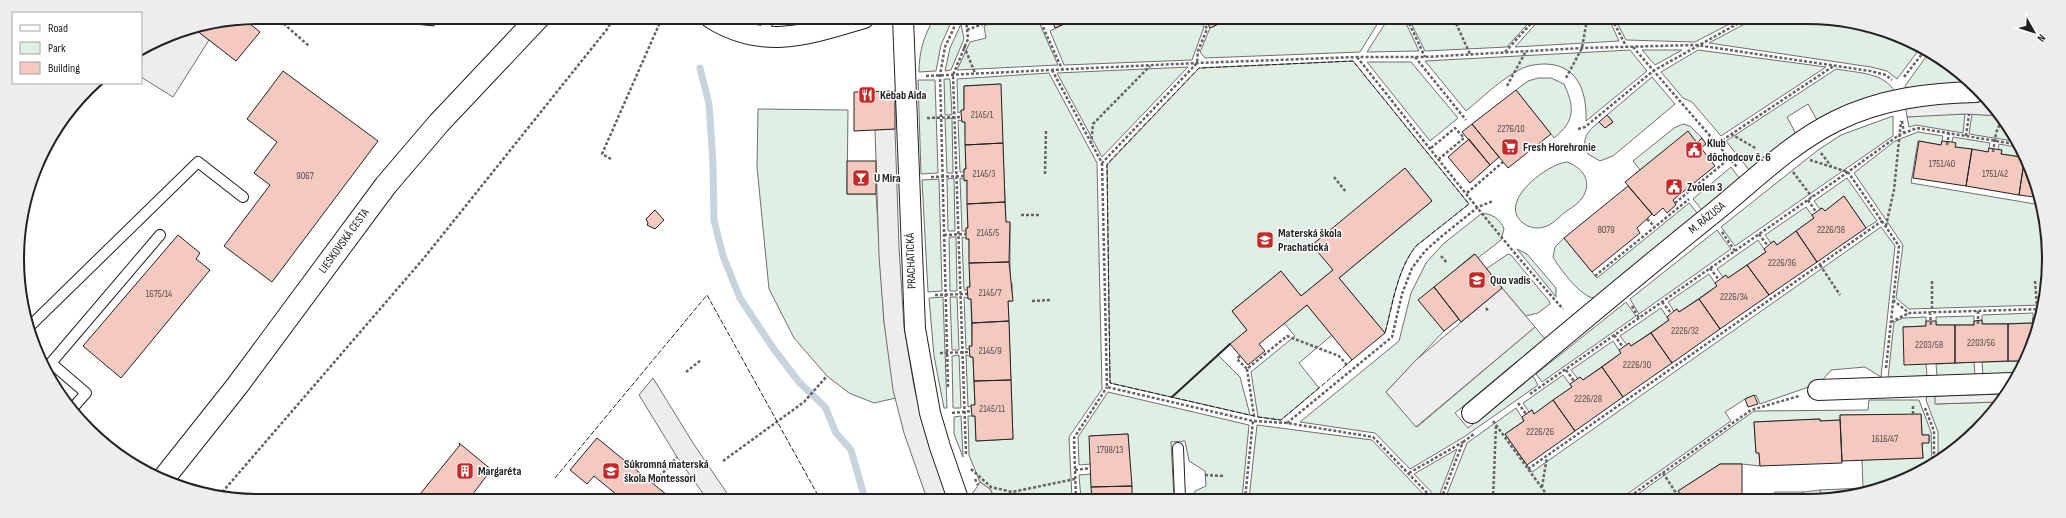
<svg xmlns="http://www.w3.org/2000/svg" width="2066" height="518" viewBox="0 0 2066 518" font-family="'Sofia Sans Condensed',sans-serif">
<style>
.green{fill:#e0efe3;stroke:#6f6f6f}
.parking{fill:#ededed;stroke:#6f6f6f}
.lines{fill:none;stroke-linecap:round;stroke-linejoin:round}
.stream{stroke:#c7d3dd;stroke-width:7}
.building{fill:#f3c9c0;stroke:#222}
.lane-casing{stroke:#222;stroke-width:12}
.street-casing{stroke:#222;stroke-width:22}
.secondary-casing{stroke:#222;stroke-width:24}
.path{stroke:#646464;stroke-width:2.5;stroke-dasharray:3 2;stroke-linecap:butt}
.lane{stroke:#fff;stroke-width:10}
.street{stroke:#fff;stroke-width:20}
.secondary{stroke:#fff;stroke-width:22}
.fence{stroke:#222;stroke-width:1;stroke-dasharray:5 2;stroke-linecap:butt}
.wall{stroke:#222;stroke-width:2}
.labels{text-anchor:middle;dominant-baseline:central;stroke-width:3;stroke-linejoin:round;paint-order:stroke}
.number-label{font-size:10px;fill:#564c4a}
.poi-label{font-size:12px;font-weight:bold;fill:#222;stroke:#fff;text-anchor:start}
.street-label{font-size:12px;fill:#222;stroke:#fff}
.rim{fill:none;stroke:#222;stroke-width:2}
</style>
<rect width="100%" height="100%" fill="#fff"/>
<path class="green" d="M934,18H953L941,45L936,71L919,72C919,51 924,36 934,18Z
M1001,18H1037L1058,65L957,70L970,42L986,38L984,26Z
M1077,18H1199L1204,27L1192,60L1064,65L1050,31Z
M1231,18H1381L1360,52L1205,58L1200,52L1210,28Z
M1388,19H1404L1419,51L1367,52Z
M1409,19H1532L1507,47L1425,51Z
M1540,19H1609L1619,41L1515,47Z
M1615,19H1739L1695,42L1626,40Z
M1754,19H1839L1921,47L1897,79L1887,71L1871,67L1709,43Z
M961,24L964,39L951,70L945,71L950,48Z
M1630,50L1647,71L1586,121C1587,94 1579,65 1546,64C1537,64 1528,65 1519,70C1500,80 1483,97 1466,111L1425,61Z
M1642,50H1682L1655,65Z
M1698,50L1826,67L1721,136L1692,102L1683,98L1661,72Z
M1930,51L1966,83L1906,89L1905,86Z
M1353,61L1469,204L1416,246C1397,270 1393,303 1385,333L1339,278L1432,201L1405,168L1333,270L1301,296L1281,271L1232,311L1247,330L1218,355L1240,377L1250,415L1110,383L1107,165L1199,68Z
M1367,62H1411L1458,118L1430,141Z
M1188,67L1102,157L1057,73Z
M1836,69C1857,73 1884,72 1895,92L1817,120L1808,104L1787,117L1796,134L1750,171L1726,141Z
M1049,73L1097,163L1102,389L1069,437L1072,499H995L990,489L980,482L969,455L968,416H975L976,441L1013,439L1008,301H1012V283H1010V223L1006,222L1000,84L964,86V110L958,113L957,79Z
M1652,77L1675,104L1613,156L1600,161L1588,154C1580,139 1588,131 1599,122L1605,128L1613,122L1607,115Z
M1538,78H1551L1564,84C1575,108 1575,121 1554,138L1516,90L1528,81Z
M944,79H950L952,115H945Z
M918,80H935L938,173L921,174Z
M758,109L848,110L847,194H876L884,322L896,398L874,403L849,393L827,376L794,338L769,289L757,167Z
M1930,114H1965L1963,133L1916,125L1909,127L1907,117Z
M1972,114L2001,116L2013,141L1969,134Z
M1893,116V136L1735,246L1721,227L1818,150L1841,135Z
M952,118L953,173H947L945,119Z
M958,120L965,122L966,169H964V172H960Z
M1683,124L1690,126L1702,138L1697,143L1688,132L1640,170L1633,161L1674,128Z
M1918,132L1943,136L1941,145L1918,141L1911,183L2041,205L2047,291L2042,305L1909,309L1896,298L1903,245L1854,173L1895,141Z
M1953,137L1990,143L1988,152L1955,147L1952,142Z
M1999,144L2017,147L2021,157L2001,154L2002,150H1998Z
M1567,162C1581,167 1592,179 1584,195C1580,203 1571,208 1564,213C1558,218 1552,225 1544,227C1539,229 1531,228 1526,225C1493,205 1546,164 1567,162Z
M1731,167L1740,179L1702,210L1693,199Z
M954,178L955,231H948L947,179Z
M960,178L967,180L968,228H966V231H962Z
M1847,178L1877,221L1866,228L1844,196L1825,211L1822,208L1820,209L1814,201Z
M939,179L942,291L928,292L922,180Z
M1689,203L1698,214L1594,298C1582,298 1559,268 1553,257L1555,247L1564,238L1597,278Z
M1806,207L1814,218L1777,245L1774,241L1771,243L1765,235Z
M1481,214C1491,212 1501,220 1504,229L1501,240L1478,258L1474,254L1419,300L1444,331L1386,392L1417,427L1535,327L1545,339L1455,413L1468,428L1533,376L1538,385L1464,437L1410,469L1375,433L1300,422L1399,341L1411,293L1426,263L1443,244Z
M1881,227L1895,246L1881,377L1865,367L1831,370L1820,383L1760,404L1756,395L1745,399L1725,412L1731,421L1620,499H1445L1467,443L1516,408L1524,421L1505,434L1532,472Z
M1717,230L1731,249L1639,314L1630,299Z
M949,237H956L957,291H950Z
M962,237L969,239L970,287L967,290H964Z
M1758,240L1766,252L1728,278L1723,277L1717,269Z
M1517,249L1527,254L1556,288V297Z
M1508,254L1511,255L1550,302V304L1538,313L1526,316L1486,269Z
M1709,274L1717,286L1679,312L1677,309L1674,311L1668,302Z
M943,297L947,408H944L934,356L929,298Z
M950,297H957L959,350H952Z
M964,297L971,299L972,346L969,349H966Z
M1626,302L1636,316L1542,382L1536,374Z
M1307,305L1332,335L1299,363L1319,388L1281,420L1258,417L1251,372L1295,336L1284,323Z
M1661,308L1669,320L1631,346L1629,343L1627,345L1620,336Z
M2033,313V323L1982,324V315Z
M1974,316V325H1936V317Z
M1926,317V326L1903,327L1926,364L1927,376L1888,378L1894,322L1903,318Z
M1613,341L1621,353L1583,380L1580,377L1578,379L1571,370Z
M959,355L961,408H953L952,356Z
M966,355L973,357L975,405L968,407Z
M2026,361L2019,374L1983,375L1982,362Z
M1974,362L1975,375L1937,376L1936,364Z
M1563,375L1572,387L1534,414L1532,410L1529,412L1523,403Z
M1108,392L1249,425L1242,499H1191L1195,491L1206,486L1205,471L1189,461L1185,441L1171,442L1174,499H1132L1128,434L1090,436L1091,464L1079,465L1078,437Z
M1927,396H1935L1936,404L1998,402L1978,430L1938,459V432L1926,400Z
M1869,400H1919L1931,432L1932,463L1914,476L1838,499H1821L1820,490L1863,488L1862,460L1923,458L1922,443L1929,442V435H1922L1921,415H1840V420L1820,421V419L1754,422L1756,452L1759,453L1760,466L1742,464H1720L1678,491L1684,499H1631L1754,411L1868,410Z
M961,416L963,457L954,434V417Z
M1257,425L1372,440L1428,499H1249Z
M1457,449L1438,499L1414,474Z
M1091,474L1092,499H1081L1079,475Z
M1775,492H1804L1790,499H1766Z"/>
<path class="parking" d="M196,30L209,40L173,97L141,77V51L167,35Z
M1957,100L1988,102L2001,116L1965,114L1907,117L1905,104Z
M895,129L899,247L904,327L914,386L924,427L949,499H927L904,433L893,390L884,322L879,256L875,130Z
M1502,288L1535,327L1416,427L1386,392L1416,360Z
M653,378L693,443L731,499H707L677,457L639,395Z
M2004,394L1998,402L1935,404V396Z
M980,482L990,489L995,499H973L971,496Z
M1820,490L1821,499H1790L1804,492Z"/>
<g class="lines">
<path class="stream" d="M700,68L709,104L713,163L714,220L723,256L740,298L773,348L799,382L825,407L836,433L851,450L865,499"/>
</g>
<path class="building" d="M396,17H435L434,26L396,22Z
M1051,18H1077L1055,28Z
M1205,18H1231L1210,28Z
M245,20L260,32L236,61L196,30Z
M283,71L378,141L272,282L224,246L270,185L254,173L277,142L247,119Z
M1001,84L1003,143L965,145V122H962L961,113V110H964V86Z
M1516,90L1551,134L1508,168L1472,124Z
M895,91V129L854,131V92Z
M1607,115L1613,122L1605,128L1599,122Z
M1472,124L1499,157L1490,165L1462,132Z
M1688,131L1697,143L1702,138L1706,144L1701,148L1715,166L1673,200L1676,205L1667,213L1663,208L1654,216L1625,182Z
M1469,139L1490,165L1470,183L1448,157Z
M1919,141L1941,145L1942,141L1952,142L1956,143L1955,147L1972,149L1966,186L1913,178Z
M1003,143L1005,202L967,204V180L964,181V169H966L965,145Z
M1989,148L2002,150L2001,154L2021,157L2024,162L2019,195L1966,186L1972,149L1988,152Z
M847,161H876V194H847Z
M2024,162L2041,197V198L2019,195Z
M1405,168L1432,201L1339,278L1385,333L1352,360L1307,305L1259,344L1265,351L1248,365L1230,344L1247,330L1232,311L1281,271L1301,296L1333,270L1312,245Z
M1628,186L1652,214L1637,228L1640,233L1592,272L1564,238Z
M1844,196L1866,228L1817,262L1796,231L1814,218L1812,215L1822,208L1825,211Z
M1005,202L1006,222H1010L1009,262L969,263V239H966V228H968L967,204Z
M655,210L664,220L655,229L647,225L648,223L646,219Z
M1796,231L1817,262L1769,295L1747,265L1766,252L1764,249L1771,243L1774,241L1777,245Z
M178,235L200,253L196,259L210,270L121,378L83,346Z
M1475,254L1502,288L1461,322L1434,287Z
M1009,262L1013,301H1008L1009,321L972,323L971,299H968L967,287H970L969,263Z
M1747,265L1769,295L1720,329L1699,299L1717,286L1715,283L1723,277L1726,275L1728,278Z
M1434,287L1459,319L1444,331L1418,300Z
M1699,299L1720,329L1672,363L1651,333L1669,320L1667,317L1674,311L1677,309L1679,312Z
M2033,318H2039L2026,361H2008V324L2033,323Z
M1982,320V324H2008V361L1955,363V325H1974V321Z
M1009,321L1011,380L974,381L973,357H970L969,346H972V323Z
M1926,321H1936V325H1955V363L1904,365L1903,327L1926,326Z
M1651,333L1672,363L1623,397L1602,367L1621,353L1619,350L1629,343L1631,346Z
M1602,367L1623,397L1575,431L1553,400L1572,387L1570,384L1580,377L1583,380Z
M1011,380L1013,439L976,441L975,416H972L971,405H975L974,381Z
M1754,395L1758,404L1748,407L1745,399Z
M1553,400L1575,431L1527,465L1505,434L1524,421L1522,417L1529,412L1532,410L1534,414Z
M1921,414L1922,435H1929V443H1922L1923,458L1842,461L1840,415Z
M1820,419V421L1840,420L1842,463L1760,466L1759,453H1756L1754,422Z
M1128,434L1132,486L1091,487L1089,436Z
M597,438L667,495L664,499H622L594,476L587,484L570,470Z
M459,443L493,471L491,470L469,499H416L460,445Z
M1720,464H1742V497L1739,499H1684L1678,491Z
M1132,486V499H1092L1091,487Z"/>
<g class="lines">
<defs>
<path id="lane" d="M765,37L767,18
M29,327L198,162L243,197
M71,410L86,393L51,363L160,235
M1178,448L1180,499"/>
<path id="street" d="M711,18C763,51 810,34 864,18
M903,18L915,329L930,413L940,447L958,499
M1818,390L2012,383
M1472,413C1551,347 1630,280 1711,215C1751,183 1789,144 1836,121C1880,99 1928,93 1976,92"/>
<path id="secondary" d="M164,478L237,386L386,185L439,123L539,17"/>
</defs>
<use href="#lane" class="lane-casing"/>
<use href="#street" class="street-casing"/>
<use href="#secondary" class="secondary-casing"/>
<path class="path" d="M276,17L309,46
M1039,18L1062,69
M1407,19L1425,57
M1454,19L1470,54
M1612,19L1626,46
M967,30L999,18
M964,46L975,73
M1633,47L1737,167
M1505,52L1535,19
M1357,57C1425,142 1491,228 1563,309
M1415,57L1466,120
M1052,70L1102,163L1197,63L1198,51L1207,29L1202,18
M926,76L1197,63L1357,57H1425L1582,48L1696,45L1870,71L1886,75L1892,80
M1904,77L1926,49
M1566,78L1582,48L1587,19
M1507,86L1526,51
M927,118L962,117
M1902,121L1904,133
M1578,129L1585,127L1653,71L1746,19
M1731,134L1757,149
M1966,136L1969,114
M1718,143L1835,65
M1091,144L1093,124L1150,66
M1947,145L1949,133
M1431,148L1455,128L1464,138L1439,159
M1993,152L1996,133L2002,119
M1821,153L1831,166
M611,159L602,154L661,20L664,22
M1810,160L1848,172
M1102,163L1107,387L1253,421L1287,423L1373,437L1433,499
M1793,172L1812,197
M1045,174L1046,130
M931,177L964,176
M1334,177L1346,192
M1467,193L1503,162
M1808,200L1816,212
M1675,203L1730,158
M1021,215H1039
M1647,219L1655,227
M1886,226L1894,190L1901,121
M1722,232L1735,251
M1759,234L1768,246
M944,235L966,234
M1441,256L1447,263
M1820,265L1840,295
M1710,268L1719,280
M1595,276L1689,199
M1932,281V312
M2035,281L2038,319
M935,295L967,294
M1893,300L1909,313L2041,309
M1032,301L1050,300
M1662,302L1671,313
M1632,306L1639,318
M1486,308L1488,311
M1978,311V324
M1930,312L1931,325
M1891,322L1909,313
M1614,335L1623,347
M940,353L970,352
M1240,356L1237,359L1247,369L1287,336L1339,356L1347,365
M1886,368L1899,246L1848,172L1899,135L1917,128L2015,144
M1247,369L1254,416
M1566,370L1574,381
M686,372L701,360
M948,387L940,75L945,47L957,21L961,18
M1530,394L1848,172
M1518,403L1526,414
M1913,406V414
M1925,408L1934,431V462
M952,413L972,411
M1493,421L1550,499
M1287,423L1392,337L1402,294L1412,268L1425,251L1442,236L1478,207L1493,201
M1463,442L1474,434
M966,454L953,75L968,39L966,18
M723,461L804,402L827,376
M971,469L991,487L1012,492L1075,479
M1528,469L1882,221
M1075,470L1091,468
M1409,473L1463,442L1441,499
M1663,473L1680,499
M1205,475L1224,476
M975,479L978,485
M653,484L677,457
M1542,487L1547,457
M219,496L424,258L608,28L613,17
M1076,499L1074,438L1107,387
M1245,499L1253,421
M1493,499L1496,426
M1626,499L1751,410L1799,396"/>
<use href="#lane" class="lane"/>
<use href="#street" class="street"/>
<use href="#secondary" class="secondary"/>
<path class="fence" d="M1352,360L1281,420L1258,417L1110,383L1107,164L1199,68L1353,61L1469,204L1416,246C1397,270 1393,303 1385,333
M555,478L707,295L820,499"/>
<path class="wall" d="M1172,397L1230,344"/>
</g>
<defs>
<symbol id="restaurant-square" viewBox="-11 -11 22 22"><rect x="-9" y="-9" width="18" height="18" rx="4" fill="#c62828" stroke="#fff"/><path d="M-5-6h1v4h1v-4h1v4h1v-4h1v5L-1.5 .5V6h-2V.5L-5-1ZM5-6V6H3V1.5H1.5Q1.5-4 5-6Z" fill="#fff"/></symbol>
<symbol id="supermarket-square" viewBox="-11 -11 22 22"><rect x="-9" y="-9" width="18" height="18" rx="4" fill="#c62828" stroke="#fff"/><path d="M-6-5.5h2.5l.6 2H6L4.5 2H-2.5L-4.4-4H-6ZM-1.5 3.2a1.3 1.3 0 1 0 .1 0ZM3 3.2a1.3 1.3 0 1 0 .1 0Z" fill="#fff"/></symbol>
<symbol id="civic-square" viewBox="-11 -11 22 22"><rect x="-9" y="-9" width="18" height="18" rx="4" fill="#c62828" stroke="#fff"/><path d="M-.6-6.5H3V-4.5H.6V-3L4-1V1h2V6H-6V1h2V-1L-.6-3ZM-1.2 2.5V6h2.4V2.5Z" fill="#fff"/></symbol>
<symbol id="bar-square" viewBox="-11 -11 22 22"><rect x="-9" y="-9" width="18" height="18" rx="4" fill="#c62828" stroke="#fff"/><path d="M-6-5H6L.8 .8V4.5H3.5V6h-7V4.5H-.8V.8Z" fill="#fff"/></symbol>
<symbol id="school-square" viewBox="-11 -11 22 22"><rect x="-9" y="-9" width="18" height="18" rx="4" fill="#c62828" stroke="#fff"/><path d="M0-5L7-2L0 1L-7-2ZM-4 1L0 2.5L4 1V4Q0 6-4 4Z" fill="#fff"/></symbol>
<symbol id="building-square" viewBox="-11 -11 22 22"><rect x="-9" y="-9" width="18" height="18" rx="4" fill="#c62828" stroke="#fff"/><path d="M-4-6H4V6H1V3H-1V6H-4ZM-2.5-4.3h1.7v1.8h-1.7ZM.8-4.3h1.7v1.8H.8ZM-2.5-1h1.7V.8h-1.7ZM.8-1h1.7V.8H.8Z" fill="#fff"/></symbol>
</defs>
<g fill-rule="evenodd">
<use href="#restaurant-square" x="857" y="85" width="20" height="20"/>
<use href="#supermarket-square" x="1500" y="137" width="20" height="20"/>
<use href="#civic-square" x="1684" y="140" width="20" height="20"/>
<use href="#bar-square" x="851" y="168" width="20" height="20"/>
<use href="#civic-square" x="1664" y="177" width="20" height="20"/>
<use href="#school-square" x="1255" y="230" width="20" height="20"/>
<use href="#school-square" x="1467" y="270" width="20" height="20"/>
<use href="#building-square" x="455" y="461" width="20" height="20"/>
<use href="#school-square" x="601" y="461" width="20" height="20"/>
</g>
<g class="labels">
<g class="number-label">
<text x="982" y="115">2145/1</text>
<text x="1511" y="129">2276/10</text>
<text x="1942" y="164">1751/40</text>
<text x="984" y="174">2145/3</text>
<text x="1995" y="174">1751/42</text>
<text x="305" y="176">9067</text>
<text x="1606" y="230">8079</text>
<text x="1831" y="230">2226/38</text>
<text x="988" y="233">2145/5</text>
<text x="1782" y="263">2226/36</text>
<text x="990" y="293">2145/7</text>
<text x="159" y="294">1675/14</text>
<text x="1734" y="297">2226/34</text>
<text x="1685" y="331">2226/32</text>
<text x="1981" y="343">2203/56</text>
<text x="1929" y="345">2203/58</text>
<text x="990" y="351">2145/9</text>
<text x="1637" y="365">2226/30</text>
<text x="1588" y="399">2226/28</text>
<text x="992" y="409">2145/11</text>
<text x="1540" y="432">2226/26</text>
<text x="1885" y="439">1616/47</text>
<text x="1110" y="450">1798/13</text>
</g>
<g class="poi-label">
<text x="880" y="95">Kebab Aida</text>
<text x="1707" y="143">Klub<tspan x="1707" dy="14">dôchodcov č. 6</tspan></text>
<text x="1523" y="147">Fresh Horehronie</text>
<text x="874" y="178">U Mira</text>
<text x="1687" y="187">Zvolen 3</text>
<text x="1278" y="233">Materská škola<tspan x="1278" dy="14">Prachatická</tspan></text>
<text x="1490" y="280">Quo vadis</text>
<text x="624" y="464">Súkromná materská<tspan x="624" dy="14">škola Montessori</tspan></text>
<text x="478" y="471">Margaréta</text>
</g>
<g class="street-label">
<text transform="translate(1707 218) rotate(-39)">M. RÁZUSA</text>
<text transform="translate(344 241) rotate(-54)">LIESKOVSKÁ CESTA</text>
<text transform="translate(911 261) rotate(-92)">PRACHATICKÁ</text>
</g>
</g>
<path d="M0 0H2066V518H0ZM259 24H1807A235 235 0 0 1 2042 259V259A235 235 0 0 1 1807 494H259A235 235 0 0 1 24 259V259A235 235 0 0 1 259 24Z" fill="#ededed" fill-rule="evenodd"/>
<path class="rim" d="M259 24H1807A235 235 0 0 1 2042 259V259A235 235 0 0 1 1807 494H259A235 235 0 0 1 24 259V259A235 235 0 0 1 259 24Z"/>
<rect x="12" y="12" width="130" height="72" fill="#ffffff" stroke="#a7a7a7"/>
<rect x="20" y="25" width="20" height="6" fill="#ffffff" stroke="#a7a7a7"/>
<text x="48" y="32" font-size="12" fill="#222222">Road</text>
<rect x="20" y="42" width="20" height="12" fill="#e0efe3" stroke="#a7a7a7"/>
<text x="48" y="52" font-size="12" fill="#222222">Park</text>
<rect x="20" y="62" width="20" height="12" fill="#f3c9c0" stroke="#a7a7a7"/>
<text x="48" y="72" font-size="12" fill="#222222">Building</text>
<g transform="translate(2034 32) rotate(129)" stroke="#ffffff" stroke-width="3" paint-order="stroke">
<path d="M0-3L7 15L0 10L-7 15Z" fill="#222222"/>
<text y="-6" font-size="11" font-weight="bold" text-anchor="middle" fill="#222222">N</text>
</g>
</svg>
